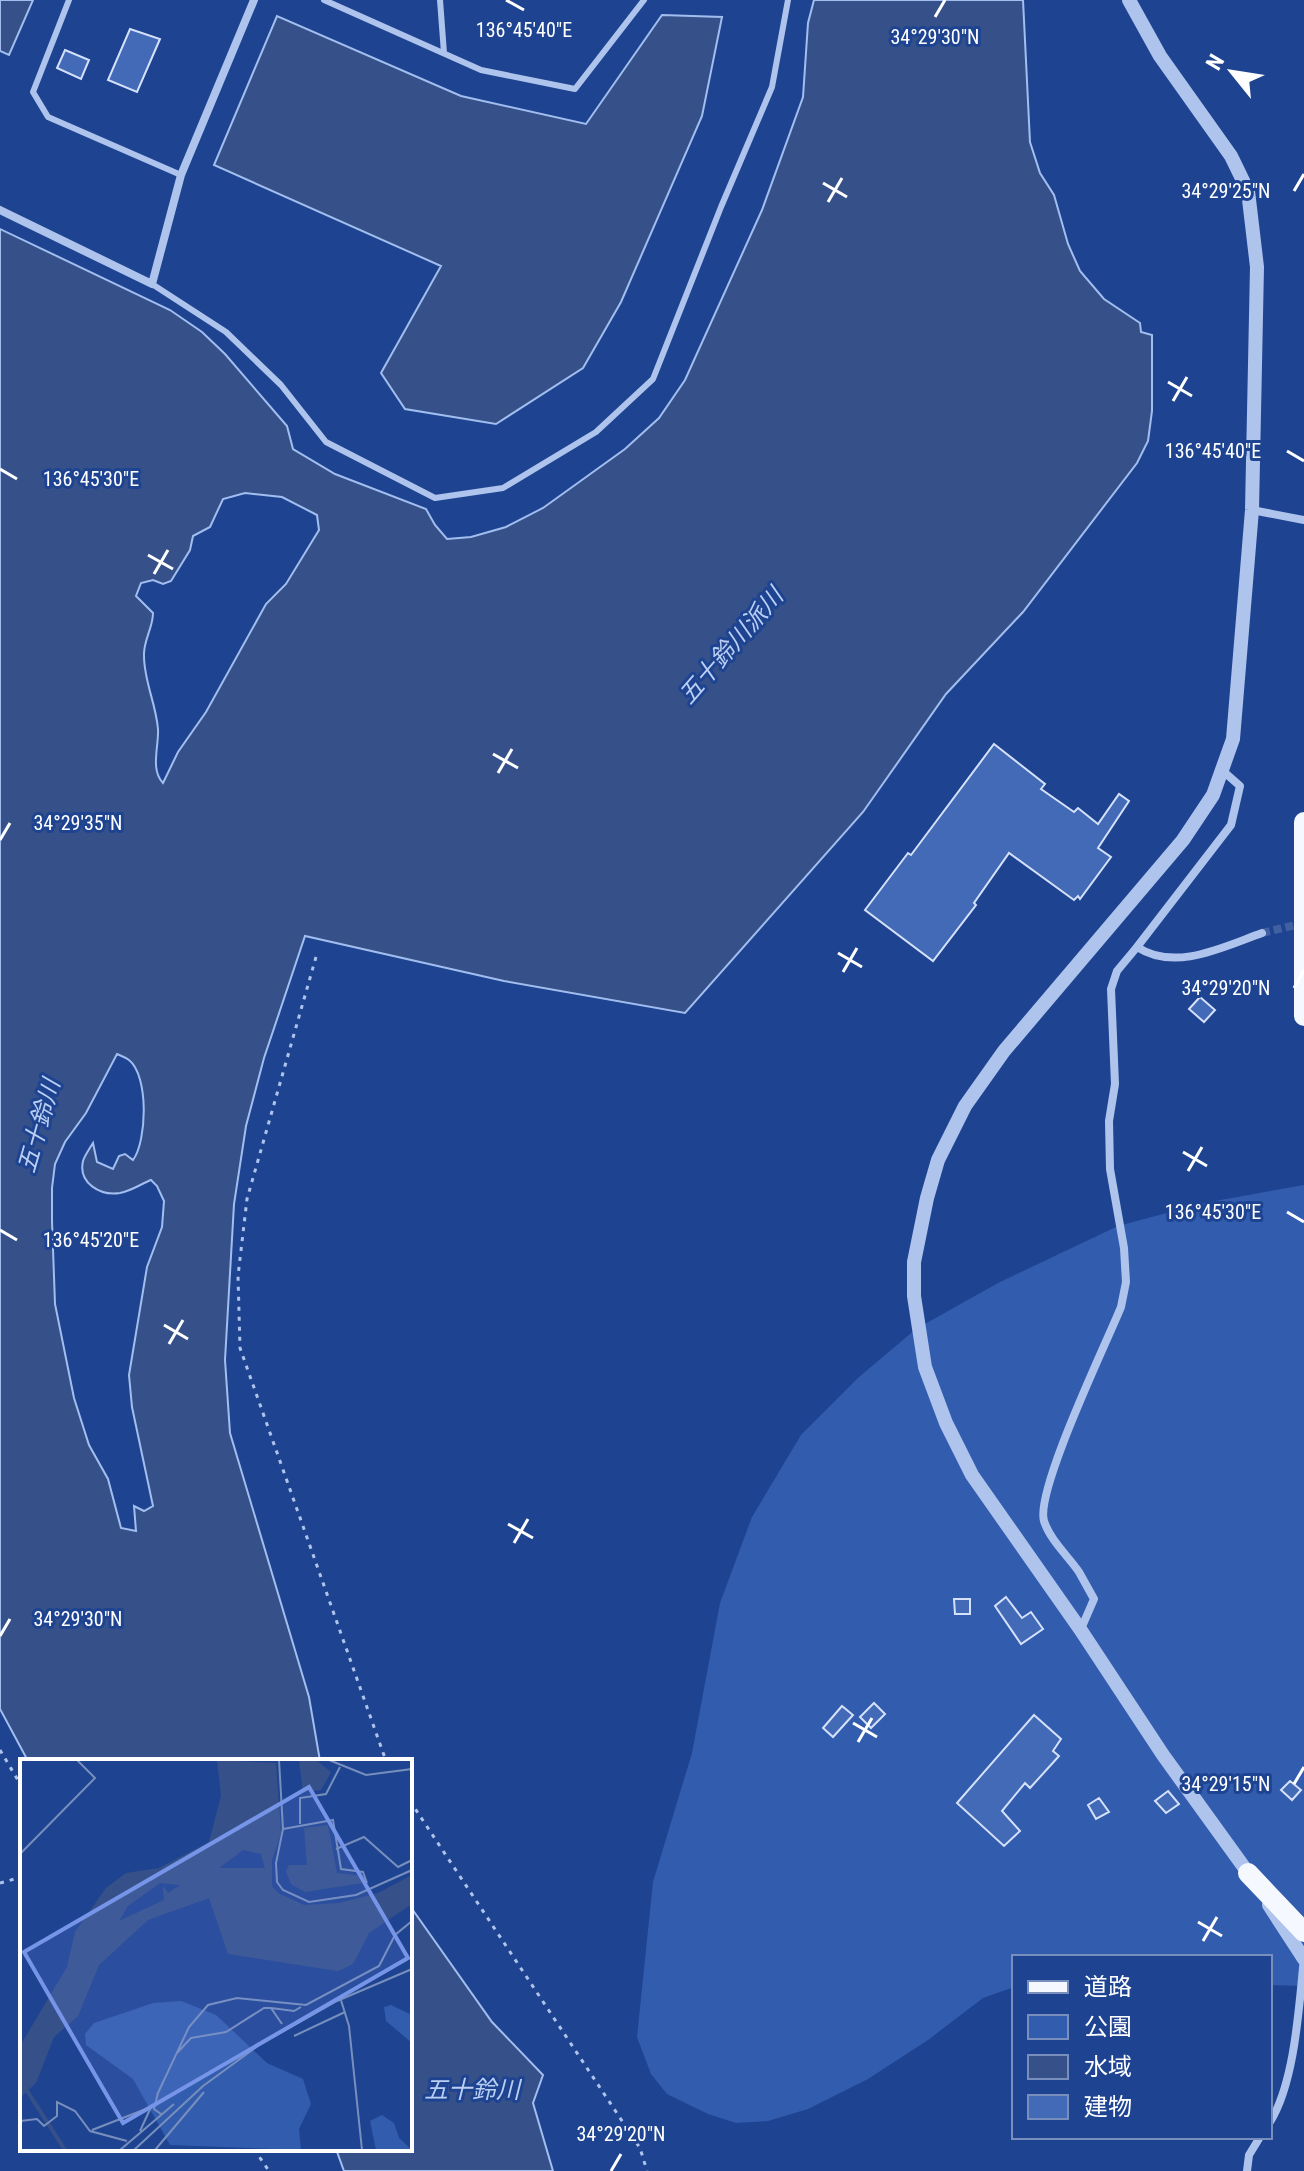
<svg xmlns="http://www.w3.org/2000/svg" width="1304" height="2171" viewBox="0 0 1304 2171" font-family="'Roboto Condensed','Noto Sans JP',sans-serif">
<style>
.green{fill:#325cae}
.water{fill:#36518a;stroke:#a2beef;stroke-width:2;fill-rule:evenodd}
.building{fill:#436ab6;stroke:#d5e1fa;stroke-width:2}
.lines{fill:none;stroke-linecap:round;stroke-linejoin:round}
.minor-tunnel{stroke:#4060a2;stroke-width:8;stroke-dasharray:8 4;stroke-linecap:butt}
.path{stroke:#afc4ed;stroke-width:3;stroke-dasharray:4 6;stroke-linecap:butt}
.service{stroke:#afc4ed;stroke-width:6}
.minor{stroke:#afc4ed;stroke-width:8}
.tertiary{stroke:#afc4ed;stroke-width:14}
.primary{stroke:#f5f8ff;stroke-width:20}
.ticks{fill:none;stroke:#fff;stroke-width:3}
.labels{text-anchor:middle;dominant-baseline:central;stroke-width:6;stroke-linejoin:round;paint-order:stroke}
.water-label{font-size:24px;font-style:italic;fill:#bbcff4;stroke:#1e4491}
.inset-river{fill:none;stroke:#36518a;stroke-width:4}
.inset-road{fill:none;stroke:#788fbd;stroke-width:2}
.view{fill:#7795e8;fill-opacity:0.15;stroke:#7795e8;stroke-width:4}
.inset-edge{fill:none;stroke:#fff;stroke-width:4}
.ticks-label{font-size:20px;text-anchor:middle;fill:#fff;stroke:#1e4491;stroke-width:6;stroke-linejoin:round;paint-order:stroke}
</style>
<rect width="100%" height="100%" fill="#1e4491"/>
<path class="green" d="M1304,1185V1986L1270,1985V1957H1014V1987L983,1998L928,2040L868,2079L808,2109L768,2121L736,2123L708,2114L667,2094L651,2074L637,2037L653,1882L692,1753L720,1603L752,1517L801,1435L859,1377L916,1329L998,1283L1118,1226L1204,1203Z"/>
<path class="water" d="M0,0H33L9,55L0,51Z
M814,0H1023L1030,142L1040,173L1054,195L1068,244L1080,271L1104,299L1140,323L1141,332L1152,335V411L1148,441L1137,463L1023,612L946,694L863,812L685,1013L504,981L305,936L264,1058L246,1126L234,1204L225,1360L230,1433L309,1697L320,1761H28L0,1709V229L170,310L202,332L225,354L287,426L293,449L335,474L426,509L435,525L447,539L471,537L506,527L543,508L625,449L659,418L685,380L762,210L803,97L808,23ZM245,493L282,497L317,515L319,530L286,584L266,604L206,712L178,752L163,783C150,770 159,746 158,729C156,704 144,681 144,656C143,641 153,628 153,613L136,596L141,583L153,580L163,584L171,581L190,550L193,536L210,527L223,499ZM117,1054C121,1056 125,1057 129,1060C149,1076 147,1141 133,1160L125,1154L119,1156L113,1169L97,1162L93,1143C90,1148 85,1155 83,1161C78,1183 100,1196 120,1193C131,1191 141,1184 151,1180L157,1186L164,1201L162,1227L147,1267L129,1375L132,1407L153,1506L144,1511L134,1506L136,1531L121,1528L108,1479L89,1445L74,1398L55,1304L52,1221V1188L55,1164L65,1142L86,1113Z
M662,15L722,17L702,116L621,302L583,368L496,424L405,409L381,373L441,266L214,165L277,16L461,96L586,124Z
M410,1906L492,2022L543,2075L533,2103L553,2171H344L336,2149H410Z"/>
<path class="building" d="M130,29L160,39L137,92L108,80Z
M65,50L89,60L81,79L57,68Z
M994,744L1045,784L1041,789L1074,812L1078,808L1098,824L1119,794L1129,801L1098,848L1111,857L1080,899L1078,896L1074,900L1009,853L974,903L976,905L933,961L865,910L908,853L911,855Z
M1200,997L1215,1010L1204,1022L1189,1009Z
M1006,1597L1022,1618L1031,1612L1043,1629L1021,1644L995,1606Z
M954,1599H970V1614H955Z
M874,1703L885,1714L871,1728L860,1717Z
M842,1706L853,1715L833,1737L823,1728Z
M1034,1715L1061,1739L1053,1751L1059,1756L1030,1788L1025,1783L1002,1811L1020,1831L1004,1846L957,1803Z
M1290,1781L1301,1790L1292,1800L1281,1790Z
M1168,1791L1179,1804L1166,1813L1155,1801Z
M1099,1798L1109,1812L1096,1819L1088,1805Z"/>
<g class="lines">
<path class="minor-tunnel" d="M1262,933L1304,923"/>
<path class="path" d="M316,957L247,1199L238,1276L240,1348L386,1761
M0,1750L22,1787
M410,1801L640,2148L647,2171
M0,1883L22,1877
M254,2149L269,2171"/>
<path class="service" d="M69,0L33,92L48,117L181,175
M324,0L481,70L575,89L644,0
M440,0L444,53
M152,284L226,332L281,385L326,442L435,498L503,488L596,432L653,379L721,207L772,87L788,0"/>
<path class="minor" d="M0,210L152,284L181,175L254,0
M1252,510L1304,520
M1137,947L1231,825L1240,786L1223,771
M1081,1629L1094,1599C1089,1590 1084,1581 1079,1572C1068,1556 1050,1540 1044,1521C1035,1491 1106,1344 1121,1307L1126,1282L1124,1248L1110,1169L1109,1121L1115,1084L1111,989L1117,971L1137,947C1175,972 1223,947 1262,933
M1270,2122C1295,2082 1299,2006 1304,1958
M1247,2171L1249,2155L1260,2137"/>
<path class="tertiary" d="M1129,0L1160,56L1231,156L1248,191L1257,267L1252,510L1233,739L1213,795L1183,840L1004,1051L965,1106L938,1160L927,1198L914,1262V1296L925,1367L946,1423L972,1475L1080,1629L1163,1755L1254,1881
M1269,1905L1304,1959"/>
<path class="primary" d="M1304,822V1016
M1248,1873L1304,1932"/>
</g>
<path class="ticks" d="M506,0L524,10M935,17L945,0M823,183L847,197M1294,191L1304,174M828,202L842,178M1168,382L1192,396M1173,401L1187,377M1287,451L1304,461M0,469L17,479M148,555L173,569M154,574L168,550M493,754L518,768M498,773L512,749M0,840L10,823M838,953L862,967M843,972L857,948M1294,988L1304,970M1183,1152L1207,1166M1188,1171L1202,1147M1287,1212L1304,1222M0,1230L17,1240M164,1325L188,1339M169,1344L183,1320M508,1524L533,1538M514,1543L528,1519M0,1636L10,1619M853,1723L877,1737M858,1742L872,1718M1294,1784L1304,1767M1198,1922L1222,1936M1203,1941L1217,1917M611,2171L621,2154"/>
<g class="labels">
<g class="water-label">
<text transform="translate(731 646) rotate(-49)">五十鈴川派川</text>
<text transform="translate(39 1126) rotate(-74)">五十鈴川</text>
<text x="472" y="2090">五十鈴川</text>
</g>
</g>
<g transform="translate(20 1759)">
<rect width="392" height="392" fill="#1e4491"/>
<path d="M161,242L196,256L247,304L283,320L291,345L279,370L281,391L150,386L113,320L66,286L65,275L74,264L133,244ZM371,246L392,256V284L366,262L364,248ZM362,356L374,364L379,379L392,391H356L350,362Z" fill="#325cae"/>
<path d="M197,1L256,4L261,74L252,101V127L258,134L284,146L319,144L358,134L392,116V145L349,174L333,205L318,212L208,195L189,139L128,161L79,206L58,257L34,278L16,324L0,339V359V287L47,208L55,173L86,129L106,114L139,109L189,83L201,37ZM223,91L241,95L245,109H199ZM140,124L160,126L148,134L143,127L144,141L99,162L108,147ZM279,1H296L311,13L301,31L283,33ZM308,66L317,114L337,116L342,124L285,133L271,125L266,112L269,106H287L284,69Z" fill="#36518a" fill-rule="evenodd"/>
<path class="inset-river" d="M4,327L45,391"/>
<path class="inset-road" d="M259,1L263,70L256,104L257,123L263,131L289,143L336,136L392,111M309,1L346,16L392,10M340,1H368M280,65V39L306,35L320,8M263,70L313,61L321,110L343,113L347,124M316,90L344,78L378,108L392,101M0,95L75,19L57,1M320,238L329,267L342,391M251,249L274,252L281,248M274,277L325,253M157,294L171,279L206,273L244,249H251L262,265M138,334L134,350L141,355M137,336L169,268L188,246L217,239L286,246L359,207L375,176L392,162M0,362L17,360L24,367L37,357V343L55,352L70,372L107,382M72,371L131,348M120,372L132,346M100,391L154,345M114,391L183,327L239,286L317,242L392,210M135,391L184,333"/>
<path class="view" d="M289,28L388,199L103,364L4,193Z"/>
<rect width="392" height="392" class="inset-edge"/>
</g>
<g class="ticks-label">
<text x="524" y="37">136°45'40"E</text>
<text x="935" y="44">34°29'30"N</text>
<text x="1226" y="198">34°29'25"N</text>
<text x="1213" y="458">136°45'40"E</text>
<text x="91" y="486">136°45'30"E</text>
<text x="78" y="830">34°29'35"N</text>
<text x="1226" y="995">34°29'20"N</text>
<text x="1213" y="1219">136°45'30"E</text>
<text x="91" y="1247">136°45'20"E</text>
<text x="78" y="1626">34°29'30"N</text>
<text x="1226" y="1791">34°29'15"N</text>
<text x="621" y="2141">34°29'20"N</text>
</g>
<rect x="1012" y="1955" width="260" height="184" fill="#1e4491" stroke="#788fbd" stroke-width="2"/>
<rect x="1028" y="1981" width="40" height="12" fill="#f5f8ff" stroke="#788fbd" stroke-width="2"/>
<text x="1084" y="1995" font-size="24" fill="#ffffff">道路</text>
<rect x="1028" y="2015" width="40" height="24" fill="#325cae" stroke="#788fbd" stroke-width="2"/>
<text x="1084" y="2035" font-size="24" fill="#ffffff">公園</text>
<rect x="1028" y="2055" width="40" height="24" fill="#36518a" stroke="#788fbd" stroke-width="2"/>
<text x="1084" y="2075" font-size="24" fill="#ffffff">水域</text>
<rect x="1028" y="2095" width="40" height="24" fill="#436ab6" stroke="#788fbd" stroke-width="2"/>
<text x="1084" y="2115" font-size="24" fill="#ffffff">建物</text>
<g transform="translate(1232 72) rotate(300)" stroke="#1e4491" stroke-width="6" paint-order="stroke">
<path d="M0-6L14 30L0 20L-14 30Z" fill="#ffffff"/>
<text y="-12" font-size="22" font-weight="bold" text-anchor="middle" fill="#ffffff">N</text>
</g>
</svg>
